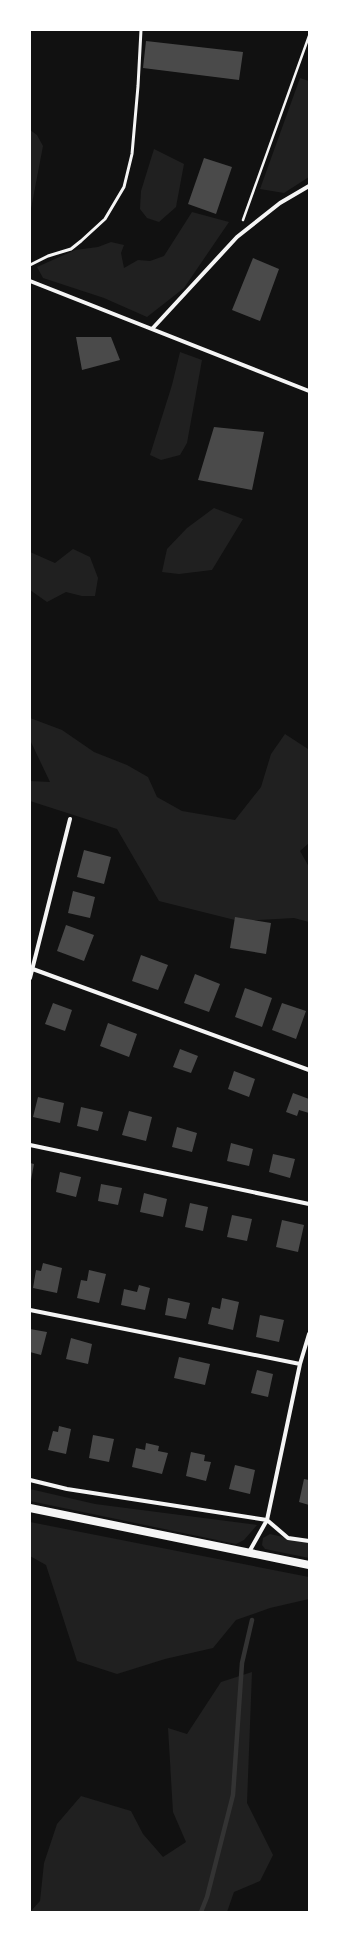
<svg xmlns="http://www.w3.org/2000/svg" width="339" height="1942" viewBox="0 0 339 1942" font-family="Barlow,sans-serif">
<style>
.green{fill:#202020}
.lines{fill:none;stroke-linecap:round;stroke-linejoin:round}
.stream{stroke:#333;stroke-width:4.5}
.building{fill:#4a4a4a}
.path{stroke:#f5f5f5;stroke-width:2.5}
.service{stroke:#f5f5f5;stroke-width:3}
.minor{stroke:#f5f5f5;stroke-width:4}
.secondary{stroke:#f5f5f5;stroke-width:8}
</style>
<rect width="100%" height="100%" fill="#111"/>
<path class="green" d="M300,78L309,81V177L284,193L260,189Z
M30,130L37,135L43,146L30,214Z
M154,149L184,164L176,207L159,222L147,218L140,209L141,191Z
M192,212L229,222L184,288L147,317L104,298L43,278L37,267L75,250L98,247L111,242L124,245L121,253L124,268L138,260L150,261L164,256Z
M180,352L202,360L187,443L180,455L161,460L150,455L172,385Z
M214,508L243,519L212,570L179,574L162,572L167,549L187,528Z
M73,549L90,557L98,578L95,596H82L66,592L47,602L30,590V552L55,563Z
M30,718L62,730L94,752L127,765L148,777L157,797L182,811L235,820L261,787L271,754L285,734L308,749L309,843L300,851L309,867V922L294,918L239,921L159,901L117,829L30,801V781L50,782L30,740Z
M30,1489L95,1504L257,1525L244,1540L236,1544L30,1501Z
M30,1522L309,1577V1599L270,1608L236,1620L213,1648L165,1659L117,1674L77,1661L46,1565L30,1556Z
M270,1534L309,1543V1558L265,1549L262,1545L263,1538Z
M252,1672L247,1803L273,1855L260,1881L234,1892L227,1912H30L40,1901L44,1863L57,1824L81,1796L131,1811L143,1834L163,1857L186,1842L173,1812L168,1728L187,1734L221,1682Z"/>
<g class="lines">
<path class="stream" d="M201,1912L207,1897L233,1795L242,1663L252,1620"/>
</g>
<path class="building" d="M146,41L243,52L239,80L143,68Z
M204,158L232,167L216,214L188,204Z
M253,258L279,269L260,321L232,310Z
M76,337H111L120,360L82,370Z
M214,427L264,432L252,490L198,480Z
M84,850L111,857L104,884L77,877Z
M73,891L95,897L90,918L68,913Z
M235,917L271,923L266,954L230,948Z
M66,925L94,935L84,961L57,951Z
M141,955L168,965L158,990L132,981Z
M195,974L220,984L209,1012L184,1003Z
M245,988L272,998L262,1027L235,1017Z
M53,1003L72,1010L65,1031L45,1024Z
M282,1003L306,1011L296,1039L272,1030Z
M108,1023L137,1034L129,1057L100,1046Z
M180,1049L198,1056L191,1073L173,1067Z
M234,1071L255,1079L249,1097L228,1089Z
M293,1093L309,1099V1113L299,1110L297,1116L286,1112Z
M38,1097L64,1103L60,1123L33,1117Z
M81,1107L103,1112L98,1131L77,1126Z
M129,1111L152,1117L146,1141L122,1135Z
M177,1127L197,1133L192,1152L172,1147Z
M231,1143L253,1149L249,1166L227,1161Z
M273,1154L295,1159L290,1178L269,1172Z
M30,1163L34,1164L31,1180H30Z
M60,1172L81,1177L76,1197L56,1192Z
M101,1184L122,1188L118,1205L98,1201Z
M144,1193L167,1199L163,1217L140,1212Z
M190,1203L208,1207L203,1231L185,1227Z
M232,1215L252,1219L247,1241L227,1237Z
M282,1220L304,1225L298,1252L276,1247Z
M43,1263L62,1268L57,1293L33,1288L36,1270L41,1271Z
M89,1270L106,1274L99,1303L77,1298L81,1280L87,1281Z
M139,1285L150,1288L145,1310L121,1305L124,1289L137,1292Z
M168,1298L190,1303L186,1319L165,1315Z
M222,1298L239,1302L233,1330L208,1324L212,1307L220,1309Z
M260,1315L284,1320L279,1342L256,1337Z
M30,1329L47,1332L41,1355L30,1352Z
M71,1338L92,1344L88,1364L66,1359Z
M179,1357L210,1364L205,1385L174,1378Z
M257,1370L273,1374L268,1397L251,1393Z
M59,1426L71,1429L66,1454L48,1450L53,1431L58,1432Z
M93,1435L114,1439L109,1462L89,1458Z
M146,1443L159,1446L158,1451L168,1453L162,1474L132,1467L136,1448L145,1450Z
M191,1452L205,1455L204,1461L211,1462L206,1481L186,1476Z
M235,1465L255,1470L250,1494L229,1489Z
M304,1479L309,1480V1505L299,1502Z"/>
<g class="lines">
<path class="path" d="M243,220L309,36"/>
<path class="service" d="M30,265L48,256L71,249L81,241L105,219L124,187L132,154L138,86L141,30"/>
<path class="minor" d="M30,281L309,391
M152,329L237,237L280,203L309,186
M30,968L309,1070
M30,978L70,819
M30,1145L309,1204
M30,1310L300,1364
M30,1480L67,1489L267,1520L288,1538L309,1541
M249,1552L267,1520L300,1364L309,1334"/>
<path class="secondary" d="M30,1508L309,1565"/>
</g>
<rect width="339" height="1942" fill="none" stroke="#ffffff" stroke-width="62"/>
</svg>
